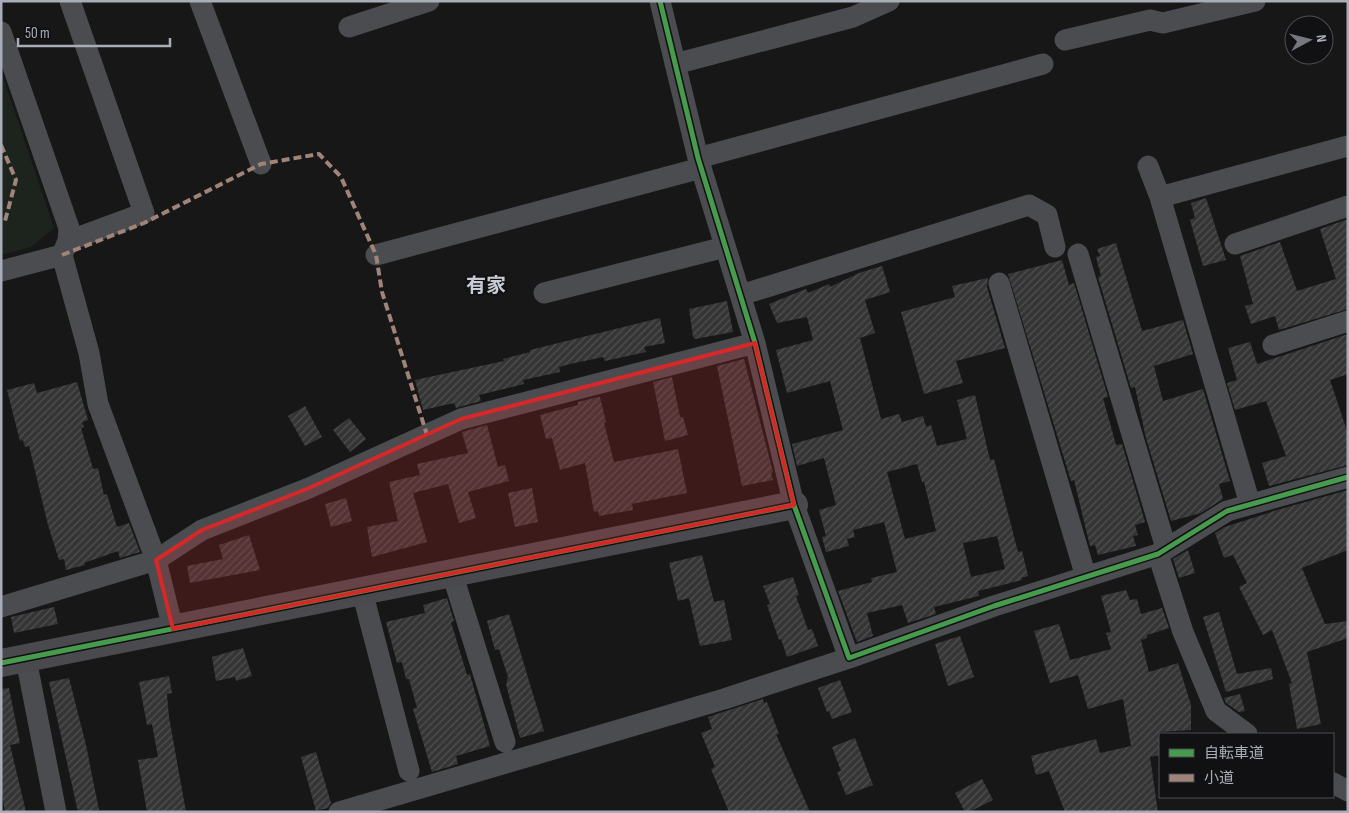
<svg xmlns="http://www.w3.org/2000/svg" width="1349" height="813" viewBox="0 0 1349 813" font-family="'Sofia Sans Condensed','Noto Sans JP',sans-serif">
<style>
.green{fill:#1d241e}
.building{fill:url(#building-hatch);fill-rule:evenodd}
.lines{fill:none;stroke-linecap:round;stroke-linejoin:round}
.street{stroke:#4b4c50;stroke-width:21}
.secondary{stroke:#4a4a4e;stroke-width:28}
.quiet{stroke:#a18479;stroke-width:4;stroke-dasharray:8 4;stroke-linecap:butt}
.cycleway-casing{stroke:#111113;stroke-width:8}
.cycleway{stroke:#469c4c;stroke-width:5}
.marked{fill:#d62828;fill-opacity:0.2;stroke:#d62828;stroke-width:4;stroke-linejoin:round}
.labels{text-anchor:middle;dominant-baseline:central;stroke-width:4;stroke-linejoin:round;paint-order:stroke}
.quarter-label{font-size:20px;font-weight:bold;fill:#c9ccd4;stroke:#111113}
</style>
<defs>
<pattern id="building-hatch" width="6" height="6" patternUnits="userSpaceOnUse" patternTransform="scale(1.25)"><rect width="6" height="6" fill="#353536"/><path d="M-1 1l2-2M0 6l6-6M5 7l2-2" fill="none" stroke="#4f5051"/></pattern>
</defs>
<rect width="100%" height="100%" fill="#171717"/>
<path class="green" d="M1,71L54,228L31,247L1,255Z"/>
<path class="building" d="M1206,198L1226,260L1203,266L1190,220L1195,218L1191,203Z
M1348,219V309L1279,330L1275,316L1251,324L1245,306L1253,304L1240,256L1280,242L1297,291L1336,279L1320,229Z
M1116,243L1142,331L1183,320L1193,354L1154,366L1163,401L1203,389L1230,481L1219,484L1223,499L1201,513L1171,521L1146,438L1135,387L1131,388L1098,277L1101,276L1096,257L1100,256L1097,249Z
M1062,260L1069,285L1074,283L1108,397L1103,398L1116,445L1122,444L1145,522L1135,525L1138,535L1133,536L1136,546L1098,555L1095,545L1090,546L1074,480L1071,481L1008,274Z
M882,266L890,292L865,300L875,333L860,338L881,419L899,414L902,422L923,416L926,427L931,425L937,446L967,439L957,400L975,395L990,460L994,459L1018,552L1022,551L1028,576L1021,578L1022,580L978,591L979,596L934,607L936,614L908,623L902,605L867,613L873,636L857,642L838,591L872,582L871,578L897,572L884,522L853,530L855,537L847,539L849,546L826,552L822,537L826,536L819,510L836,505L824,458L797,466L792,444L843,430L830,381L787,393L776,350L813,340L807,317L777,323L769,304L806,289L808,293L829,284L830,287L859,273ZM917,464L922,482H924L936,531L905,539L887,472ZM997,536L1005,569L971,577L963,543Z
M988,278L987,287L1005,348L956,361L963,383L924,394L901,312L955,297L952,286Z
M727,301L733,332L695,339L693,337L689,309Z
M660,318L665,343L644,347L646,352L605,361L603,357L570,364L559,367L560,372L523,380L524,384L479,395L481,401L456,408L454,403L423,410L415,380L504,361L503,359L530,352V350Z
M1348,334V374L1330,380L1348,434V465L1269,486L1262,463L1286,456L1266,401L1235,410L1227,383L1237,380L1228,348L1250,342L1257,364Z
M744,359L773,472L771,473L773,480L742,486L717,366Z
M672,377L680,417H683L688,435L665,441L653,382Z
M77,382L88,420L82,422L84,427L81,428L93,469L98,468L104,495L107,494L117,527L129,523L140,552L120,558L118,551L84,563L85,565L66,570L64,559L59,560L48,525L29,446L25,447L23,440L20,441L7,390L34,383L37,393Z
M598,397H600L606,422L604,423L614,462L678,449L687,493L632,504L633,510L599,516L598,511L594,512L585,463L560,470L552,438L546,439L540,415L578,405V402Z
M305,406L322,437L305,446L288,416Z
M349,418L366,439L350,452L333,430Z
M487,425L498,467L505,465L509,481L468,492L476,518L459,523L448,484L413,493L427,542L372,557L367,527L398,521L389,482L420,475L417,464L468,453L462,432Z
M532,488L538,522L515,527L508,493Z
M1348,490V550L1302,568L1325,624L1348,621V638L1307,652L1321,724L1297,729L1289,684L1292,683L1272,630L1263,635L1239,587L1247,583L1233,555L1224,558L1215,533L1225,527L1277,510Z
M346,498L352,521L331,527L325,504Z
M249,535L260,570L190,583L187,566L223,559L219,545Z
M1188,550L1195,573L1179,578L1173,559Z
M702,555L714,602L724,600L732,640L700,646L689,598L678,601L669,563Z
M793,577L799,595L796,596L808,630L812,629L818,646L787,657L781,639L779,640L767,605L770,604L763,586Z
M1126,590L1130,600L1137,599L1141,614L1162,608L1169,628L1147,635V638L1141,640L1149,672L1178,663L1191,705V730L1160,732V755L1150,757L1158,812H1065L1049,771L1036,775L1031,756L1096,739L1100,753L1131,746L1123,699L1088,709L1078,675L1050,683L1034,631L1059,624L1070,660L1111,649L1106,633L1111,632L1101,596Z
M447,598L454,621L451,622L467,675L470,674L490,746L456,756L458,764L432,772L413,709L417,708L409,679H406L402,662L397,663L386,622L425,613L423,605Z
M54,607L58,624L14,633L11,617Z
M1219,612L1237,674L1271,668L1273,679L1226,692L1203,617Z
M509,614L544,731L520,738L506,684L508,677L499,649L495,650L487,621Z
M960,636L974,677L948,686L935,644Z
M243,648L252,676L236,681L235,677L216,681L212,657Z
M169,676L172,693L167,694L169,717L186,812H147L138,760L158,757L152,724L147,725L139,682Z
M69,678L86,745L99,810L88,812H78L49,682Z
M840,680L852,712L832,719L829,711L827,712L818,688Z
M9,688L20,743L10,745L26,812H5L1,790V689Z
M1240,694L1245,711L1239,712L1226,703L1224,698Z
M763,699L764,703L767,702L779,734H776L810,812H729L711,769L715,767L701,733L712,729L708,717Z
M855,738L873,785L846,795L837,772L841,771L832,747Z
M316,752L331,803L328,808L316,811L301,757Z
M982,779L993,800L969,812H965L955,793Z"/>
<g class="lines">
<path class="street" d="M200,1L261,164
M660,1L698,158L755,343L794,505L849,658L994,606L1158,554L1227,511L1348,477
M349,27L429,1
M1,32L69,228L68,241L62,255L89,353L98,404L156,560L173,629
M1065,40L1150,20L1163,23L1255,1
M675,64L853,17L889,1
M698,158L1043,64
M1148,166L1160,197L1250,504
M1160,197L1348,146
M68,241L144,213L70,1
M1235,244L1348,206
M1078,254L1166,548
M376,255L701,168
M1,271L62,255
M999,283L1086,577
M544,293L725,247
M741,295L1029,205L1047,215L1055,247
M1273,345L1348,321
M1158,554L1183,632L1216,711L1247,734
M452,573L505,742
M362,591L409,771
M1,607L156,560L202,530L309,488L461,419L755,343
M26,659L56,812
M1333,783L1348,791
M339,812L724,699L849,658"/>
<path class="secondary" d="M1,663L794,505"/>
<path class="quiet" d="M1,145L16,180L5,221L1,222
M62,255L144,223L261,164L319,154L341,177L376,255L382,292L427,435"/>
<defs>
<path id="cycleway" d="M660,1L698,158L755,343L794,505L849,658L994,606L1158,554L1227,511L1348,477
M1,663L794,505"/>
</defs>
<use href="#cycleway" class="cycleway-casing"/>
<use href="#cycleway" class="cycleway"/>
</g>
<path class="marked" d="M755,343L794,505L173,629L156,560L202,530L309,488L461,419Z"/>
<g class="labels">
<g class="quarter-label">
<text x="486" y="286">有家</text>
</g>
</g>
<rect width="1349" height="813" fill="none" stroke="#a8adb8" stroke-width="5"/>
<rect x="1159" y="733" width="175" height="65" fill="#111113" stroke="#4d4f55"/>
<rect x="1169" y="749" width="25" height="8" fill="#469c4c" stroke="#4d4f55"/>
<text x="1204" y="758" font-size="15" fill="#a8adb8">自転車道</text>
<rect x="1169" y="774" width="25" height="8" fill="#a18479" stroke="#4d4f55"/>
<text x="1204" y="783" font-size="15" fill="#a8adb8">小道</text>
<g transform="translate(1309 40) rotate(83)"><circle r="24" fill="#111113" stroke="#4d4f55"/>
<path d="M0-4L9 19L0 12L-9 19Z" fill="#757880"/>
<text y="-8" font-size="14" font-weight="bold" text-anchor="middle" fill="#a8adb8">N</text>
</g>
<path d="M18 38v8h152v-8" fill="none" stroke="#a8adb8" stroke-width="2.5"/>
<text x="25" y="38" font-size="15" fill="#a8adb8" stroke="#111113" stroke-width="4" paint-order="stroke">50 m</text>
</svg>
